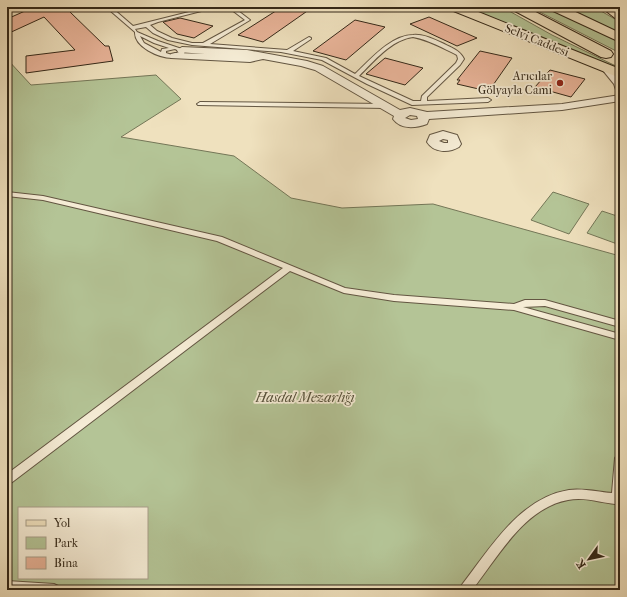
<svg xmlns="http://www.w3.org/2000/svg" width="627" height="597" viewBox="0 0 627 597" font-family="'IM FELL French Canon',serif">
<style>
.green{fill:#b4c496;stroke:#747657;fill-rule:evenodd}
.building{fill:#e9b499;stroke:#342818}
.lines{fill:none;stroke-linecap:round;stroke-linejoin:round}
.lane-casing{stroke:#635642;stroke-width:2}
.street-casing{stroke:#635642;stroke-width:2}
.primary-casing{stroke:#342818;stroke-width:2}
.highway-casing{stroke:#342818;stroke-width:2}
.lane{fill:#f5ecd5;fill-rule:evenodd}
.street{fill:#f5ecd5;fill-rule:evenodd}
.primary{fill:#efe1be;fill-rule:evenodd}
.highway{fill:#efe1be;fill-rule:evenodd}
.poi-dot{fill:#8f2418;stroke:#f5ecd5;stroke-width:1.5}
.labels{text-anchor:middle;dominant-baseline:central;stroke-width:3.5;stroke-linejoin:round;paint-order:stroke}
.far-street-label{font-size:12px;fill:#342818;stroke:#f5ecd5}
.far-poi-label{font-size:12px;fill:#342818;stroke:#f5ecd5;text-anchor:end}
.park-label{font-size:14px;font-style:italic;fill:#544f38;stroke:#f5ecd5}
</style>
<rect width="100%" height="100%" fill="#efe1be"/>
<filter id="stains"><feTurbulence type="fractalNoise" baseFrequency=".005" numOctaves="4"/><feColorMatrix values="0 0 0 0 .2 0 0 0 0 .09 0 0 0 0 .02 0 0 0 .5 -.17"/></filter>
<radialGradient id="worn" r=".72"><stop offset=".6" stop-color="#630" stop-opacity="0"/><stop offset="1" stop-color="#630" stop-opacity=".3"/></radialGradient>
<path class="green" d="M502,7L552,35L620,68L618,69L467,8Z
M530,7H547L620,42V53Z
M566,7H594L620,22V33Z
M7,59L31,85L156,75L181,99L121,137L234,156L291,198L342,208L433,204L620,256V590H7ZM19,508H147V578H19Z
M553,192L589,204L569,234L531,220Z
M602,211L620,217V245L587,233Z"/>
<path class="building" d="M34,7H67L63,9L69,11L105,46H109L113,61L26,73V56L75,50L44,17L7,34V19Z
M282,7H313L263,42L238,35Z
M429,17L477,38L457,46L410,24Z
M180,18L213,26L194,38L177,34L163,22Z
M355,20L385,27L346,60L313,51Z
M480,51L512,58L491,88L486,86L483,90L457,84L460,80H457Z
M385,58L423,68L405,85L366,74Z
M550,70L585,79L571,97L535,87Z"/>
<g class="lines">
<defs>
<path id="lane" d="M106,7H111L133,26L209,7H217L158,22L150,25L157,31L172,38L192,43H203L245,20L228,7H233L250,20L210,44L287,50L309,37L311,38V39L293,51L326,58L355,74C370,60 391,35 413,35C423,34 433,39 442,43C450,47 460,50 464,59L460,65L427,97V101L488,98L491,100L488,102L412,105L367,84L322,60L281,52L192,45L168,40L153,33L146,27L135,29L137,32L158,41L185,50L184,54C180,56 176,58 172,58C159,58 134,47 135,32ZM140,36L154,43L169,48L162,49L161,52L144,43ZM413,37C429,40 443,48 457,55L458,59L456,63L422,96L421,101H413L359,76C374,61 391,40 413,37ZM175,49L179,51V52L172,55L166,53V51Z
M351,7H382L380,8H353Z
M619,96L620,97V107L617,105L616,98Z
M200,102L386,104L389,106L386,108L198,105L197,104Z
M7,192L43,196L222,237L345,288L394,295L514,304L525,300H545L620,321V327L545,306L523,307L620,334V340L514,310L394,301L344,293L290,271L11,483L7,484V474L283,268L217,241L43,200L7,196Z
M620,454V504C603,504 585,496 568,500C524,508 498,557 472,590H459L461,586C490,549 519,498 569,490C583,488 599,492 612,493L615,458L617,455Z
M7,581L54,584L58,586L60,590H7Z"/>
<path id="street" d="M182,47L247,50L307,61L323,66L400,110L410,108L427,112L562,104L620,95V101L562,110L429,119L427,124C416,128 401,130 393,119L394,116L315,70L301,66L263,59L250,62L171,58L170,56L171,54L175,53L205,54L178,52L177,50ZM410,115L417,116L418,119L411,120L405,118Z
M606,65L610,66L620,77V91L616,90L614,84L601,68Z
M443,131L457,135L461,144L459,147C449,153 434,153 427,142L430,135ZM443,139L448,140V143H444L439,141Z"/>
<path id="primary" d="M449,7H466L620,69V78L451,10Z
M511,7H526L611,51L613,54L611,57L606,58L601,57L513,10Z"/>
<path id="highway" d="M549,7H565L620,33V42L551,10Z
M601,7H616L620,10V19L615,18Z"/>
</defs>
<use href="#lane" class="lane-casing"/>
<use href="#street" class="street-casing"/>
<use href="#primary" class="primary-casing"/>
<use href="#highway" class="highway-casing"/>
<use href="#lane" class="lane"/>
<use href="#street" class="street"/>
<use href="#primary" class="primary"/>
<use href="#highway" class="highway"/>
</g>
<circle class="poi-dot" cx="560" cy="83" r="4"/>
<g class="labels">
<g class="far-street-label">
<text transform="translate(537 40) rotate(22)">Selvi Caddesi</text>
</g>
<g class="far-poi-label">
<text x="552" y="76">Arıcılar<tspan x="552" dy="14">Gölyayla Cami</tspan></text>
</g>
<g class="park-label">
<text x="305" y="397">Hasdal Mezarlığı</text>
</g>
</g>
<rect width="627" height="597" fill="none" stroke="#efe1be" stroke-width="24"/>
<rect x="8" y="8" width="611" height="581" fill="none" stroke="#342818" stroke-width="2"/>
<rect x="12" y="12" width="603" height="573" fill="none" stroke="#342818"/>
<rect x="18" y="507" width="130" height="72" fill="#f5ecd5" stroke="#a89e89"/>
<rect x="26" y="520" width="20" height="6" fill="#efe1be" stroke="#a89e89"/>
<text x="54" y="527" font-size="12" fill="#342818">Yol</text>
<rect x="26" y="537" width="20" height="12" fill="#b4c496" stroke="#a89e89"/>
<text x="54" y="547" font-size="12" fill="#342818">Park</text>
<rect x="26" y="557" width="20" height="12" fill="#e9b499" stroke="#a89e89"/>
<text x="54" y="567" font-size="12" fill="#342818">Bina</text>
<g transform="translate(589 559) rotate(237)" stroke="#f5ecd5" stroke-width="3" paint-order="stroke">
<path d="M0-3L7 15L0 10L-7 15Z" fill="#342818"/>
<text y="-6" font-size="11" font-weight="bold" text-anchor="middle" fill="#342818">K</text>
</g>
<rect width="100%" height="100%" filter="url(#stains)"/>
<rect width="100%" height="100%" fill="url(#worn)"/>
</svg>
